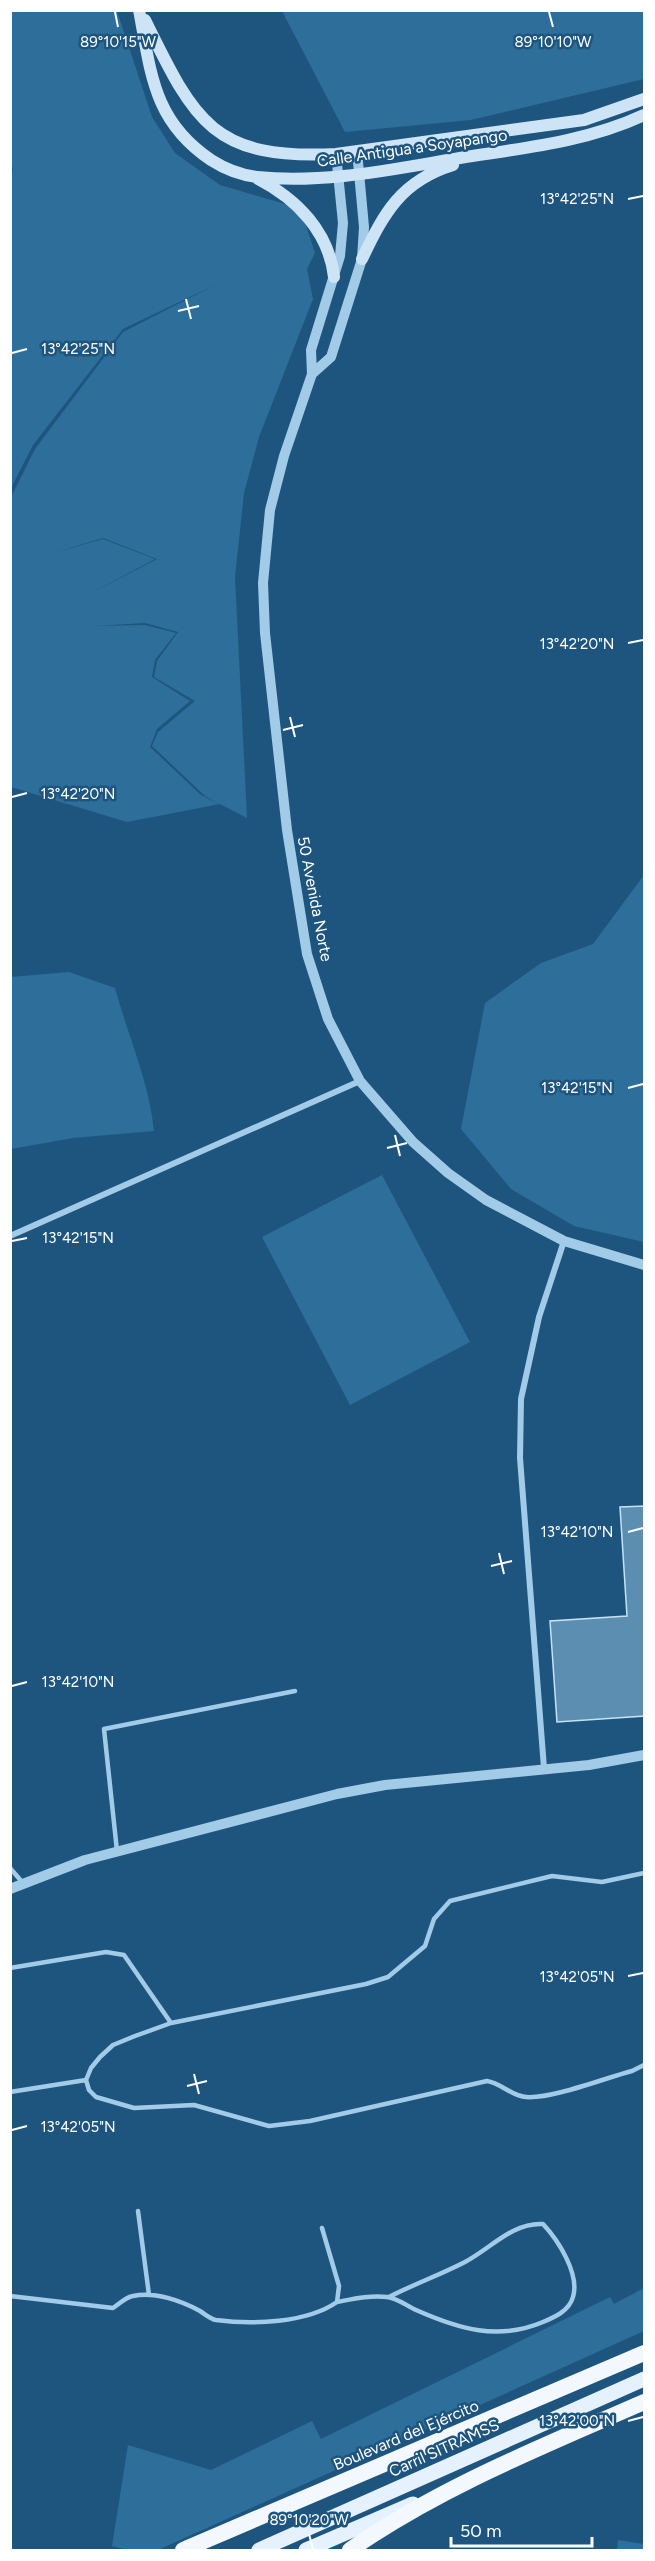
<svg xmlns="http://www.w3.org/2000/svg" width="655" height="2561" viewBox="0 0 655 2561" font-family="Figtree,sans-serif">
<style>
.green{fill:#2e6e9b;fill-rule:evenodd}
.building{fill:#5c8eb2;stroke:#c6e2f6;stroke-width:1.5}
.lines{fill:none;stroke-linecap:round;stroke-linejoin:round}
.service{stroke:#a2cbe8;stroke-width:4.5}
.minor{stroke:#a2cbe8;stroke-width:6}
.tertiary{stroke:#a2cbe8;stroke-width:10}
.secondary{stroke:#cde4f6;stroke-width:12}
.primary{stroke:#e5f2fe;stroke-width:15}
.trunk{stroke:#f2f8fe;stroke-width:16}
.ticks{fill:none;stroke:#fff;stroke-width:2}
.labels{text-anchor:middle;dominant-baseline:central;stroke-width:5;stroke-linejoin:round;paint-order:stroke}
.street-label{font-size:16px;fill:#fff;stroke:#1e557f}
.ticks-label{font-size:15px;text-anchor:middle;fill:#fff;stroke:#1e557f;stroke-width:5;stroke-linejoin:round;paint-order:stroke}
</style>
<rect width="100%" height="100%" fill="#1e557f"/>
<path class="green" d="M11,11H117L152,117L175,153L220,185L292,206L303,217L315,253L307,269L313,299L259,437L244,493L235,577L247,818L220,804L127,822L11,787V497L35,449L123,332L217,284L123,329L33,445L10,490V184L13,169L10,156ZM103,538L157,559L88,595L155,559L103,539L57,552ZM145,623L178,632L157,661L154,677L195,701L158,732L152,746L205,796L219,804L201,795L150,747L157,729L190,701L152,677L155,660L176,633L145,625L96,626Z
M282,11H644V79L471,120L345,132Z
M644,875V1242L574,1226L511,1189L461,1129L485,1003L541,963L593,944Z
M69,972L115,988C128,1036 149,1081 154,1131L73,1138L11,1149V977Z
M382,1175L470,1342L350,1405L262,1237Z
M644,2288V2331L158,2550H127L112,2546L128,2445L211,2470L312,2421L321,2439L610,2297L614,2304Z
M618,2540L644,2544V2550H617Z"/>
<path class="building" d="M645,1506V1716L557,1722L550,1621L627,1616L620,1507Z"/>
<g class="lines">
<path class="service" d="M117,1851L104,1729L295,1691
M10,1868L23,1883
M644,1873L602,1882L552,1876L450,1901L434,1919L425,1946L388,1977L366,1984L171,2023L135,2036L113,2045L100,2057L91,2068L86,2080L89,2090L96,2097L134,2108L194,2105L269,2126L310,2121L487,2081C501,2083 511,2096 526,2097C552,2099 605,2078 632,2071L644,2065
M10,1968L106,1952L124,1955L171,2023
M10,2092L86,2080
M138,2211L149,2295
M10,2296L113,2308C119,2304 126,2297 133,2296C154,2291 182,2301 200,2311C205,2314 210,2319 216,2320C252,2325 307,2323 337,2302L339,2286L322,2228
M337,2302C353,2299 370,2295 387,2297C397,2298 407,2306 416,2310C459,2329 498,2341 543,2322C555,2317 569,2311 573,2297C580,2274 558,2240 543,2224C513,2222 490,2249 465,2262C440,2275 414,2284 389,2297"/>
<path class="minor" d="M10,1236L360,1081
M544,1768L520,1458L521,1399L539,1317L564,1241"/>
<path class="tertiary" d="M336,154L343,223L340,256L311,350L312,374L284,456L270,510L263,583L265,633L287,830L307,954L328,1019L360,1081L413,1142L448,1173L486,1200L564,1241L644,1265
M312,374L331,357L362,259L364,227L357,151
M10,1889L85,1860L337,1794L385,1785L589,1765L644,1755"/>
<path class="secondary" d="M139,10C151,73 153,121 211,160C225,169 241,175 257,177C325,184 393,169 460,158C523,148 586,142 644,115
M145,20C195,122 213,160 336,154L584,120L644,99
M258,179C297,199 329,232 334,277
M362,259C384,213 401,181 453,165"/>
<path class="primary" d="M259,2550L644,2379
M306,2550L413,2504"/>
<path class="trunk" d="M183,2550L644,2353
M350,2550C440,2487 544,2446 644,2402"/>
</g>
<path class="ticks" d="M115,12L118,27M549,12L553,27M628,199L643,196M186,299L191,319M178,311L199,306M12,353L27,349M628,643L643,640M290,717L295,737M283,730L303,725M12,797L27,793M628,1088L643,1084M395,1135L400,1156M387,1148L407,1143M12,1241L27,1238M628,1532L643,1528M499,1553L504,1574M491,1566L512,1561M12,1686L27,1682M628,1976L643,1973M194,2074L199,2094M187,2086L207,2081M12,2130L27,2126M628,2421L643,2417M309,2534L313,2549"/>
<g class="labels">
<g class="street-label">
<text transform="translate(412 148) rotate(-8)">Calle Antigua a Soyapango</text>
<text transform="translate(315 899) rotate(79)">50 Avenida Norte</text>
<text transform="translate(406 2435) rotate(-23)">Boulevard del Ejército</text>
<text transform="translate(444 2448) rotate(-24)">Carril SITRAMSS</text>
</g>
</g>
<g class="ticks-label">
<text x="118" y="47">89°10'15"W</text>
<text x="553" y="47">89°10'10"W</text>
<text x="577" y="204">13°42'25"N</text>
<text x="78" y="354">13°42'25"N</text>
<text x="577" y="649">13°42'20"N</text>
<text x="78" y="799">13°42'20"N</text>
<text x="577" y="1093">13°42'15"N</text>
<text x="78" y="1243">13°42'15"N</text>
<text x="577" y="1537">13°42'10"N</text>
<text x="78" y="1687">13°42'10"N</text>
<text x="577" y="1982">13°42'05"N</text>
<text x="78" y="2132">13°42'05"N</text>
<text x="577" y="2426">13°42'00"N</text>
<text x="309" y="2525">89°10'20"W</text>
</g>
<rect width="655" height="2561" fill="none" stroke="#ffffff" stroke-width="24"/>
<path d="M451 2537v9h141v-9" fill="none" stroke="#ffffff" stroke-width="3"/>
<text x="460" y="2537" font-size="18" fill="#ffffff" stroke="#1e557f" stroke-width="4.5" paint-order="stroke">50 m</text>
</svg>
